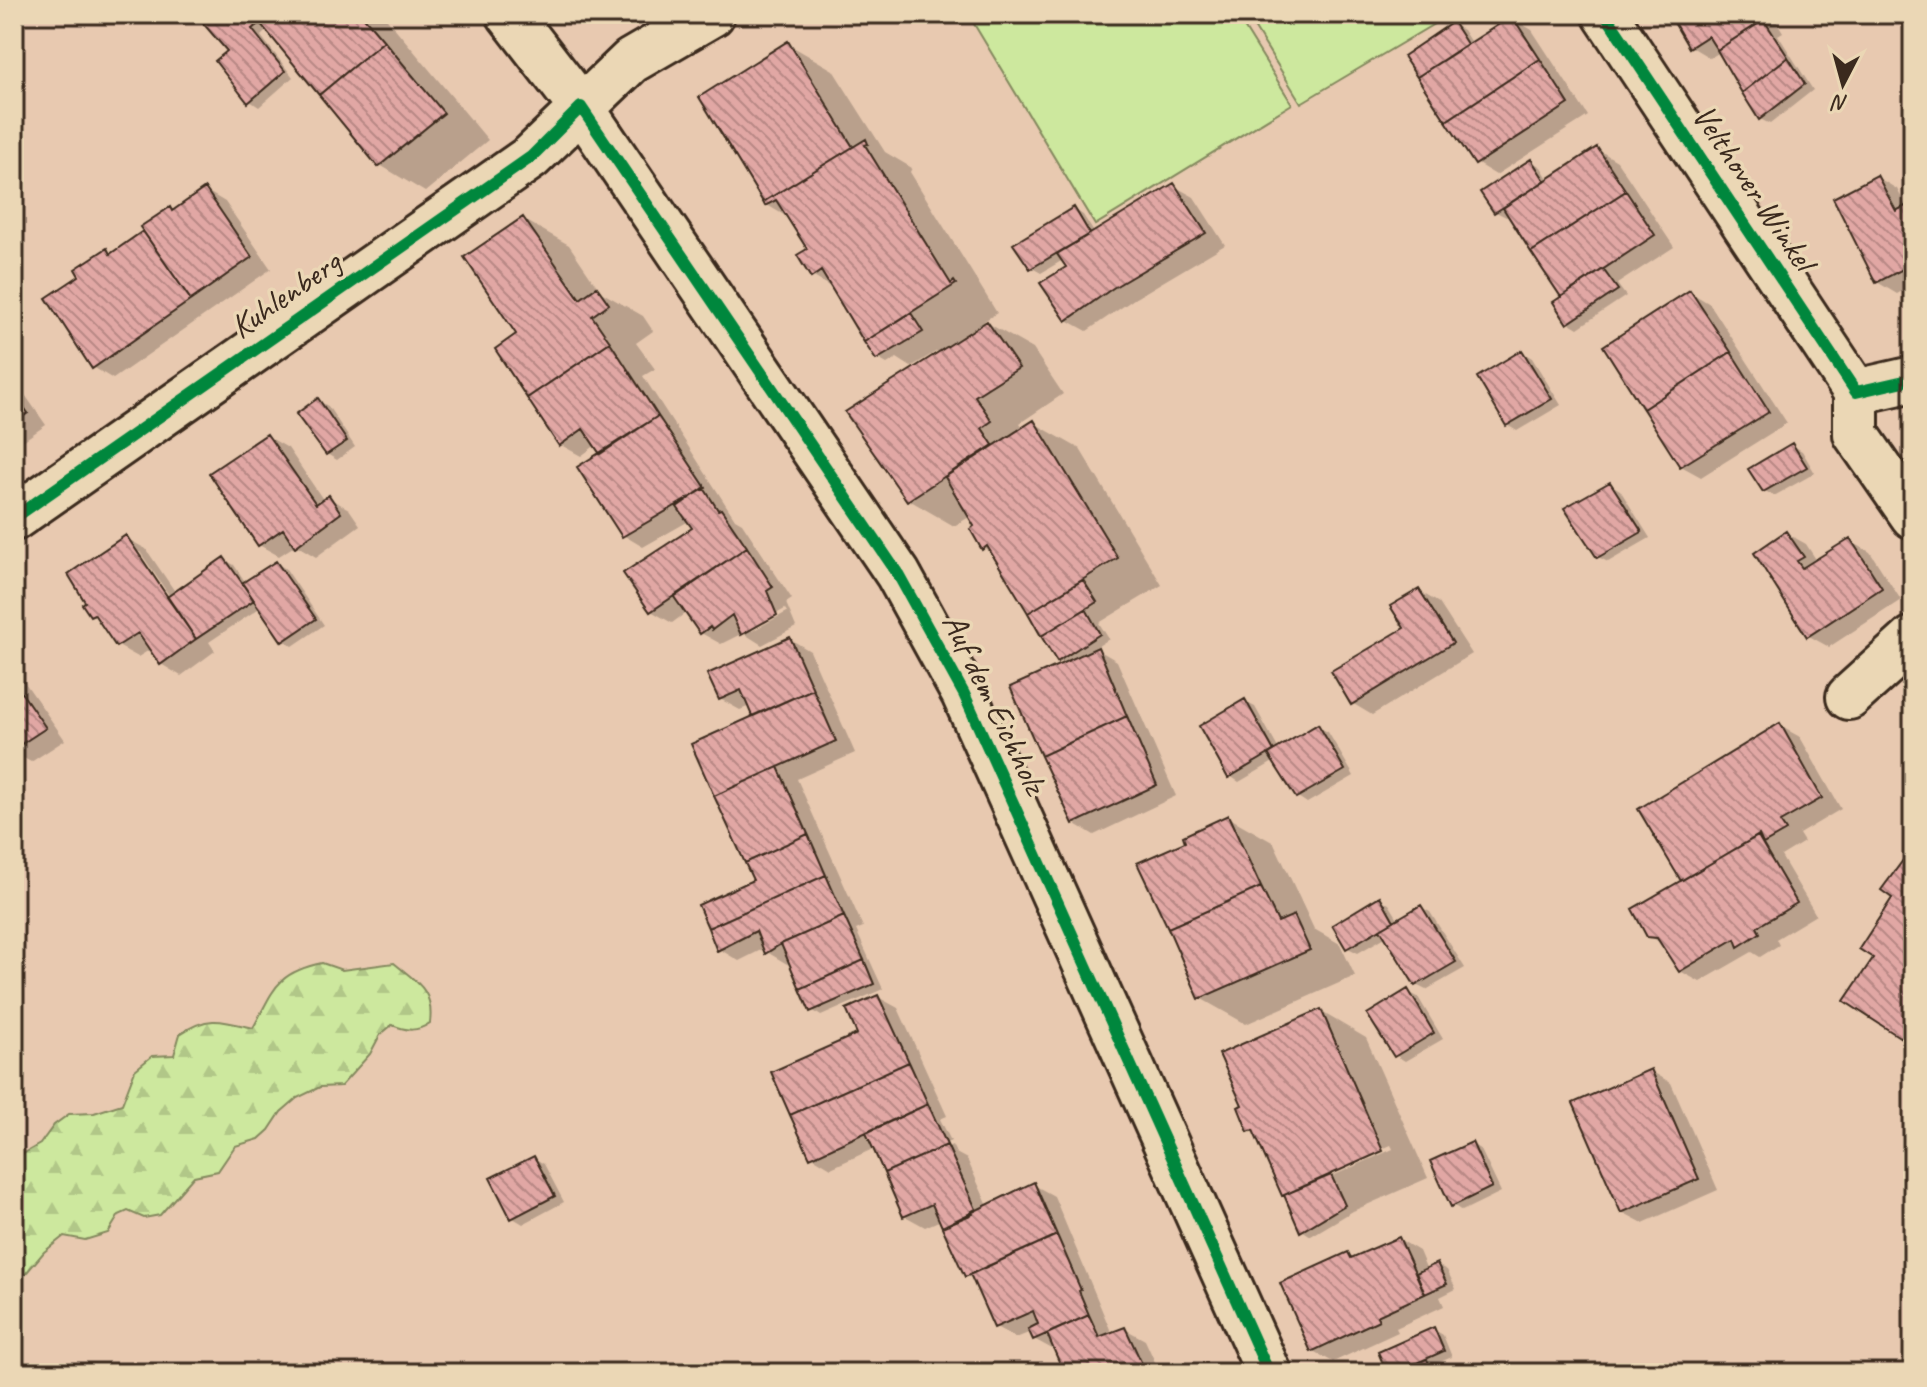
<svg xmlns="http://www.w3.org/2000/svg" width="1927" height="1387" viewBox="0 0 1927 1387" font-family="Caveat,sans-serif">
<style>
.green{fill:#cde89e;stroke:#84895e;stroke-width:2}
.forest{fill:url(#forest-firs);stroke:#84895e;stroke-width:2}
.shadow{fill:#0003;fill-rule:evenodd}
.building{fill:url(#building-back-hatch);stroke:#3b2a1e;stroke-width:2}
.lines{fill:none;stroke-linecap:round;stroke-linejoin:round}
.minor-casing{stroke:#3b2a1e;stroke-width:50}
.minor{stroke:#ebd7b5;stroke-width:44}
.cycleway-casing{stroke:#ebd7b5;stroke-width:17}
.cycleway{stroke:#00873e;stroke-width:12}
.labels{text-anchor:middle;dominant-baseline:central;stroke-width:7;stroke-linejoin:round;paint-order:stroke}
.street-label{font-size:34px;fill:#3b2a1e;stroke:#ebd7b5}
</style>
<defs>
<pattern id="forest-firs" width="22" height="20" patternUnits="userSpaceOnUse" patternTransform="scale(2)"><rect width="22" height="20" fill="#cde89e"/><path d="M5 1l3.5 6h-7zM16 11l3.5 6h-7z" fill="#b1c788"/></pattern>
<pattern id="building-back-hatch" width="6" height="6" patternUnits="userSpaceOnUse" patternTransform="scale(2)"><rect width="6" height="6" fill="#e1a7a4"/><path d="M-1 5l2 2M0 0l6 6M5-1l2 2" fill="none" stroke="#b88885"/></pattern>
</defs>
<rect width="100%" height="100%" fill="#e8c9b0"/>
<filter id="ink" filterUnits="userSpaceOnUse"><feTurbulence type="fractalNoise" baseFrequency=".0125" numOctaves="2"/><feDisplacementMap in="SourceGraphic" scale="16" xChannelSelector="R" yChannelSelector="G"/><feConvolveMatrix kernelMatrix="1 2 1 2 8 2 1 2 1" color-interpolation-filters="sRGB"/></filter>
<g filter="url(#ink)">
<path class="green" d="M968,14H1236L1292,104L1095,225Z
M1246,14H1448L1449,15L1301,103Z"/>
<path class="forest" d="M322,963L342,970L394,963C418,983 434,990 430,1023C417,1032 407,1031 392,1025L380,1035L370,1054L341,1086L320,1087L297,1098L281,1112L269,1130L259,1139L235,1146L218,1171L194,1176L160,1215L144,1218L128,1211L119,1215L108,1233L85,1240L64,1236L44,1252L22,1278L14,1283V1159L40,1144L54,1125L69,1114L94,1113L122,1104L135,1070L152,1056L174,1055L180,1034C208,1015 221,1020 253,1028C274,990 275,973 322,963Z"/>
<path class="shadow" d="M197,14H383L488,140L425,192L380,165L268,29L261,36L293,77L259,107L250,101L229,51Z
M1671,14H1784L1775,19L1783,32L1778,35L1813,90L1770,124L1760,119L1720,52L1710,58L1690,46Z
M1512,18L1532,30L1588,116L1496,175L1476,163L1406,56L1453,24L1463,30L1472,44Z
M788,44L833,70L885,152L912,168L910,172L997,313L984,321L1033,349L1063,394L1020,423L1024,429L1034,423L1080,449L1162,585L1099,623L1109,639L1095,648L1117,661L1176,796L1094,835L1074,823L1065,664L1058,660L995,554L983,548L977,526L971,516L954,526L909,500L939,354L937,351L911,367L897,358L887,364L878,359L834,289L812,276L810,250L789,218L767,205Z
M1597,149L1617,161L1674,247L1617,284L1626,296L1578,328L1568,322L1563,297L1509,215L1506,217L1496,212L1531,161L1541,167L1549,180Z
M1877,177L1897,189L1907,208L1913,204V285L1897,294L1877,282Z
M1174,186L1194,197L1225,245L1134,299L1087,331L1067,320L1068,268L1063,260L1041,273L1032,268L1074,209L1083,215L1095,234Z
M205,190L225,202L271,269L113,379L93,367L107,251L113,254L146,232L170,209L174,212Z
M523,219L569,245L601,292L643,316L653,331L636,343L655,369L643,376L735,519L742,523L792,599L786,603L796,627L762,645L743,633L721,644L701,633L687,612L672,623L651,611L694,528L689,521L643,547L623,535L601,454L596,445L581,456L561,445L519,335ZM785,609L787,612L752,631V627Z
M1690,292L1710,304L1787,423L1701,477L1681,466Z
M1522,352L1532,358L1561,405L1517,431L1507,425Z
M14,379L46,425L14,447Z
M318,401L328,406L355,447L337,460L327,454Z
M267,436L288,448L324,501L329,498L349,509L360,525L316,557L296,545L279,556L259,545Z
M1792,445L1802,451L1815,473L1774,496L1765,491Z
M1610,484L1620,490L1650,538L1608,562L1598,557Z
M1786,533L1806,544L1817,561L1850,541L1870,552L1901,600L1829,647L1809,636Z
M126,538L146,549L176,593L224,559L234,565L246,583L276,563L286,569L324,625L293,646L283,640L261,607L209,642L215,651L181,676L161,664L151,649L138,657L118,646L99,619L91,614ZM135,552H140L175,604L171,606Z
M1419,591L1439,603L1472,654L1372,715L1352,703L1406,628Z
M790,639L810,651L855,753L797,779L863,927L856,930L883,989L821,1016L812,1010L791,961L787,964L767,952L765,948L739,961L719,949L755,881L754,717L750,706L740,710L720,699Z
M14,667L65,740L31,762L14,753Z
M1245,702L1255,707L1279,750L1318,727L1328,732L1354,776L1307,803L1298,797L1275,761L1239,782L1230,776Z
M1780,726L1800,737L1841,809L1799,834L1804,842L1781,856L1816,915L1776,939L1779,945L1760,957L1752,952L1700,982L1680,971L1663,944L1649,936Z
M1228,817L1274,843L1314,929L1340,944L1355,976L1246,1024L1200,998L1188,843Z
M1913,867V1043L1847,1001L1876,957Z
M1380,899L1389,904L1399,920L1421,907L1430,912L1465,968L1426,990L1416,985L1387,936L1358,953L1348,948Z
M1408,992L1418,997L1443,1039L1405,1061L1395,1055Z
M878,997L898,1008L947,1116L940,1119L951,1141L889,1169V1173L952,1145L956,1153L967,1159L988,1206L1034,1185L1054,1196L1112,1334L1125,1329L1145,1340L1160,1373H1067L1054,1350L1034,1339L1031,1332L1016,1338L996,1327L975,1280L966,1275L941,1220L925,1227L905,1216L875,1148L831,1168L811,1156L859,1035Z
M1320,1011L1366,1038L1428,1178L1353,1211L1311,1236L1302,1230L1258,1135L1250,1131ZM1391,1145L1393,1149L1310,1186V1181Z
M1651,1071L1671,1083L1718,1190L1643,1223L1622,1212Z
M1472,1144L1481,1150L1501,1192L1462,1211L1453,1205Z
M534,1158L544,1164L564,1202L523,1224L513,1218Z
M1399,1239L1419,1251L1427,1270L1437,1265L1447,1270L1456,1289L1440,1297L1444,1306L1396,1328L1398,1332L1333,1362L1313,1351L1348,1254L1355,1258Z
M1433,1329L1443,1335L1452,1357L1433,1365L1446,1373H1390Z"/>
<path class="building" d="M195,14H271L252,29L285,71L248,103L215,61L227,51Z
M271,14H361L384,41L319,95L260,23Z
M1669,14H1760L1764,20L1717,50L1708,36L1689,48Z
M1512,16L1540,59L1446,121L1417,77Z
M1764,20L1788,57L1742,93L1717,50Z
M1453,22L1467,44L1417,77L1403,56Z
M384,41L444,113L378,167L319,95Z
M788,41L853,147L763,202L699,97Z
M1788,57L1805,84L1759,120L1742,93Z
M1540,59L1569,104L1475,165L1446,121Z
M866,139L868,144L865,145L951,284L954,281L956,284L864,342L821,271L811,278L797,255L807,249L776,200L765,206L763,202Z
M1597,147L1626,191L1531,252L1503,208Z
M1531,159L1545,181L1494,213L1480,192Z
M1877,175L1896,211L1913,202V264L1876,283L1833,198Z
M1174,183L1206,233L1113,288L1066,321L1040,283L1066,267L1057,254Z
M205,188L252,257L191,300L140,227L170,207L172,211Z
M1626,191L1655,235L1561,297L1531,252Z
M1074,207L1090,234L1030,269L1013,244Z
M523,217L580,299L597,287L609,304L592,316L610,342L527,398L495,349L516,334L464,257Z
M143,231L191,300L92,369L46,298L79,276L75,269L107,248L110,254Z
M1603,269L1618,290L1567,324L1553,302Z
M1690,290L1731,352L1643,409L1603,346Z
M911,313L923,332L876,360L864,342Z
M987,321L1019,368L975,396L992,421L982,428L993,445L907,501L845,412Z
M610,342L658,416L600,454L583,429L559,446L527,398Z
M1522,350L1552,399L1506,426L1477,377Z
M1731,352L1769,412L1680,467L1643,409Z
M14,394L28,413L14,423Z
M318,398L347,441L326,455L296,414Z
M658,416L706,488L622,537L577,467Z
M1034,420L1118,558L1028,613L987,546L982,550L970,529L974,526L945,477Z
M267,434L316,504L329,495L341,513L295,547L283,529L258,546L209,473Z
M1792,443L1807,467L1763,492L1748,469Z
M1610,482L1642,532L1597,558L1564,508Z
M704,488L718,510L721,509L747,547L650,612L623,573L692,528L677,507Z
M1786,531L1804,557L1797,561L1802,568L1850,538L1882,588L1807,637L1754,553Z
M126,535L196,639L160,665L138,633L116,647L94,614L90,616L82,604L85,602L68,574Z
M747,547L773,587L767,591L777,615L741,635L732,615L712,630L710,627L700,634L674,597Z
M224,557L254,600L196,639L167,597Z
M276,561L316,619L282,642L242,583Z
M1083,580L1097,602L1041,636L1028,613Z
M1419,589L1453,643L1351,705L1331,671L1404,628L1390,606Z
M1086,609L1100,634L1057,662L1041,636Z
M790,637L813,689L752,716L741,690L719,700L707,674Z
M1098,647L1127,716L1041,756L1010,687Z
M14,682L46,728L14,749Z
M813,689L836,741L714,796L691,744Z
M1245,699L1274,751L1228,778L1199,726Z
M1127,716L1157,785L1073,824L1041,756Z
M1780,723L1822,798L1780,822L1786,831L1763,844L1759,835L1681,881L1638,809Z
M1318,724L1345,770L1296,798L1268,754Z
M778,767L808,834L745,863L714,796Z
M1228,815L1261,887L1168,928L1137,863L1185,842L1183,836Z
M808,834L826,875L708,928L698,905L753,880L745,863Z
M1758,836L1797,903L1757,927L1760,933L1738,947L1735,939L1679,972L1657,938L1647,937L1632,909Z
M1904,859L1913,866V1021L1901,1038L1844,1001L1873,958L1859,949L1892,898L1881,890Z
M826,875L844,916L781,944L765,954L756,931L717,951L708,928Z
M1261,887L1278,922L1294,915L1310,950L1199,999L1168,928Z
M1380,896L1394,921L1346,949L1332,925Z
M1421,905L1456,962L1415,986L1380,929Z
M844,916L864,960L800,989L781,944Z
M864,960L874,984L810,1012L800,989Z
M1408,989L1434,1033L1394,1057L1367,1014Z
M878,995L909,1062L790,1115L771,1072L857,1034L846,1009Z
M1321,1009L1383,1151L1282,1196L1253,1130L1248,1132L1238,1107L1242,1105L1219,1054Z
M909,1062L928,1104L810,1158L790,1115Z
M1651,1069L1699,1179L1621,1213L1573,1103Z
M928,1104L947,1145L884,1173L866,1133Z
M1472,1142L1492,1187L1451,1207L1430,1161Z
M947,1145L976,1209L972,1211L973,1214L942,1227L932,1204L903,1217L884,1173Z
M534,1156L555,1196L511,1219L490,1178Z
M1331,1175L1345,1205L1300,1232L1284,1195Z
M1034,1182L1057,1235L965,1277L942,1227Z
M1057,1235L1081,1290L1079,1291L1089,1315L1033,1340L1028,1329L1038,1324L1033,1311L994,1328L970,1274Z
M1399,1237L1425,1294L1377,1316L1379,1320L1311,1352L1280,1283L1348,1252L1351,1258Z
M1437,1263L1447,1284L1425,1294L1416,1273Z
M1089,1315L1099,1337L1125,1327L1144,1368L1134,1373H1064L1047,1334Z
M1434,1327L1444,1351L1394,1373H1387L1378,1352Z
M1427,1359L1433,1373H1394Z"/>
<g class="lines">
<defs>
<path id="minor" d="M509,14L581,107L898,574L964,694L1269,1373
M1605,14L1856,392
M1856,392V434L1913,516
M1856,392L1913,379
M14,518L531,157L631,61L712,14
M1849,697L1913,639"/>
</defs>
<use href="#minor" class="minor-casing"/>
<use href="#minor" class="minor"/>
<defs>
<path id="cycleway" d="M1605,14L1856,392L1913,379
M14,518L531,157L581,107L898,574L964,694L1269,1373"/>
</defs>
<use href="#cycleway" class="cycleway-casing"/>
<use href="#cycleway" class="cycleway"/>
</g>
</g>
<g class="labels">
<g class="street-label">
<text transform="translate(1754 187) rotate(56)">Velthover Winkel</text>
<text transform="translate(285 294) rotate(-35)">Kuhlenberg</text>
<text transform="translate(995 703) rotate(64)">Auf dem Eichholz</text>
</g>
</g>
<rect width="1927" height="1387" fill="none" stroke="#ebd7b5" stroke-width="48"/>
<rect x="24" y="24" width="1879" height="1339" fill="none" stroke="#3b2a1e" stroke-width="3" filter="url(#ink)"/>
<g transform="translate(1843 84) rotate(186)" stroke="#ebd7b5" stroke-width="6" paint-order="stroke">
<path d="M0-6L14 30L0 20L-14 30Z" fill="#3b2a1e"/>
<text y="-12" font-size="22" font-weight="bold" text-anchor="middle" fill="#3b2a1e">N</text>
</g>
</svg>
